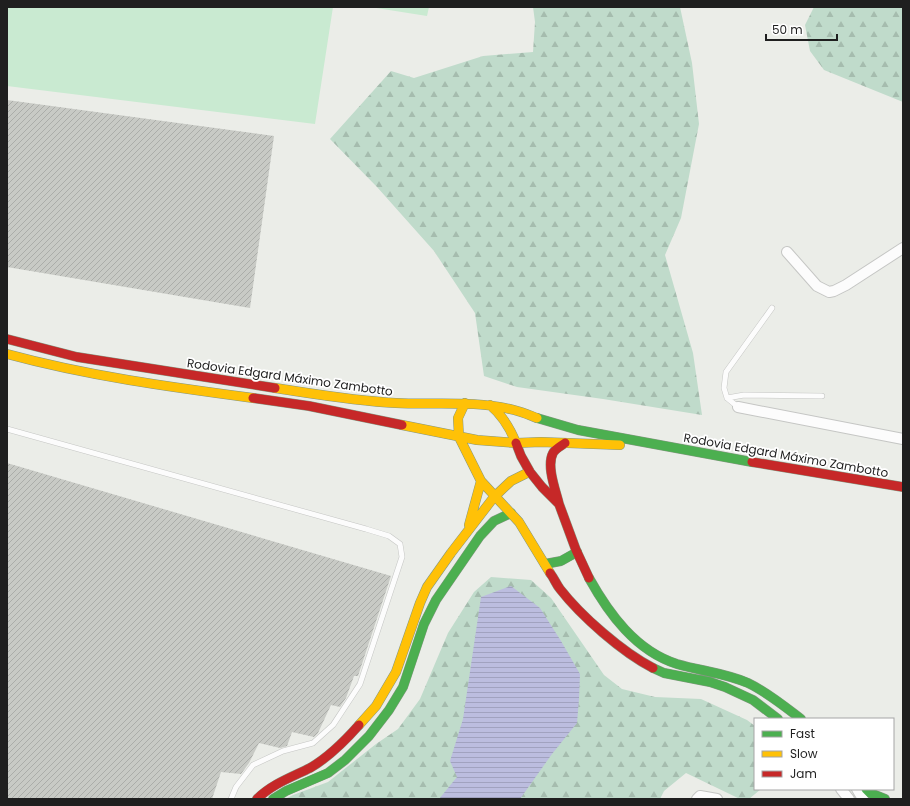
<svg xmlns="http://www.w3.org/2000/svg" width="910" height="806" viewBox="0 0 910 806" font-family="Poppins,sans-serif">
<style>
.grass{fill:#c9ead1}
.forest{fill:url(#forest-firs)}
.water{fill:url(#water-rules)}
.building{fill:url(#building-hatch)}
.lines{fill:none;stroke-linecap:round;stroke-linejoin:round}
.lane-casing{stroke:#c5c6c4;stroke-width:6}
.street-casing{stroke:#c5c6c4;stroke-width:12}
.fast-casing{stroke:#849781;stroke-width:10}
.slow-casing{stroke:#849781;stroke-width:10}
.jam-casing{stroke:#849781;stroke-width:10}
.lane{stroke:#fcfcfc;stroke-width:5}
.street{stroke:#fcfcfc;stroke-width:10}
.fast{stroke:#4caf50;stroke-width:9}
.slow{stroke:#ffc107;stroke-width:9}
.jam{stroke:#c62828;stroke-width:9}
.labels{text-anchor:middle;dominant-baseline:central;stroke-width:3.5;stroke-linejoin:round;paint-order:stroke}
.street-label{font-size:12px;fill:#1f1f1f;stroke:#fff}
</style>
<defs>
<pattern id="forest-firs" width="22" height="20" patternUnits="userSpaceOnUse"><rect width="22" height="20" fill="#c0dbcb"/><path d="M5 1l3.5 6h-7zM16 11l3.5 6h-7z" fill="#a5bcae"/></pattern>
<pattern id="water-rules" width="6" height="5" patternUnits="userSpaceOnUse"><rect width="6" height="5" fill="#bcbddf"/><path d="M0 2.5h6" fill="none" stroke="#a1a2bf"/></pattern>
<pattern id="building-hatch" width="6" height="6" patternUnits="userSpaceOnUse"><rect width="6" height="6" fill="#c8cac5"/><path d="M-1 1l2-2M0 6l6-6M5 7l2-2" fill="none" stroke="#abada9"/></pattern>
</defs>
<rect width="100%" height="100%" fill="#ebede8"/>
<path class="grass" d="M7,7H333L315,124L7,86Z
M370,7H429L427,16Z"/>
<path class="forest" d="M533,7H680L692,63L699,124L681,218L665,255L693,353L702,415L603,399L517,387L484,376L475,313L434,251L377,187L330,139L391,71L414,78L483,56L533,52L535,22Z
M814,7H903V102L824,70L810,51L805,25Z
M491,577L531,580L551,598L604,675L622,689L655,697L701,699L747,720L755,726V789H761L749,799H740L686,773L664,791L660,799H285L293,795L328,782L376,744L398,729L420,699L448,633L474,592Z"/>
<path class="water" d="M511,586L540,608L561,641L580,674L579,699L577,723L552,754L520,799H439L457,777L450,761L463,719L481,597Z"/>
<path class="building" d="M7,100L274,136L250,308L7,267Z
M7,463L391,576L358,676H354L346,698L340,707L331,705L318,733L314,737L292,732L287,746L280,748L259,743L249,763L241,774L221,772L212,799H7Z"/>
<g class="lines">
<defs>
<path id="lane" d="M727,398L744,395L822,396
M738,407L727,398L724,388L726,372L772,308
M7,429L366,529L389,536L400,544L402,557L360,684L333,725L313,743L283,751L253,765L236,787L231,799"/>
<path id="street" d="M787,252L817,286L829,292L834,291L846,285L903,248
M738,407L903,439
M841,789L849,799
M857,789L863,799
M697,799L700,796L717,799"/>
<path id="fast" d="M537,418L578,430L752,462
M545,564L561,561L577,552
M589,578C609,614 636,651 677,664C701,671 725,673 748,683C767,692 784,706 801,719
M653,668L664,673L710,682L725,687L753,700L778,719
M866,789L870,793L885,799
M273,799L286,791L328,773L345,760L369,736L389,710L403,687L424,624L436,600L480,536L494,521L511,513"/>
<path id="slow" d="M7,354C88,376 170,387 253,398
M275,388C315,394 355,401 396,403C435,405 475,400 514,410C522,412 529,415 537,418
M490,405C502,415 510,428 516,443
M402,425L477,440L516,443L541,442L620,445
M459,437L481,481L519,522L550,573
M459,437L458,418L465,403
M469,525L481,481
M359,725L376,706L396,672L420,603L427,587L451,553L494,497L511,481L529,472"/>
<path id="jam" d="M7,339L77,357L275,388
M253,398L309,406L402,425
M516,443L521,456L530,472L542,487L559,504L576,550L589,578
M752,462L903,487
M559,504C556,491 546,466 553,453C555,449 561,446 565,443
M550,573C554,578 556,584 560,589C581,616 622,652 653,668
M257,799C272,784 292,777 310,768C329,757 344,742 359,725"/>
</defs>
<use href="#lane" class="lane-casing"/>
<use href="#street" class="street-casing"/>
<use href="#fast" class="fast-casing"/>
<use href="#slow" class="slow-casing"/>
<use href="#jam" class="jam-casing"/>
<use href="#lane" class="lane"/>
<use href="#street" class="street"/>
<use href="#fast" class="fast"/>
<use href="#slow" class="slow"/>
<use href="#jam" class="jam"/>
</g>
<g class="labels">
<g class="street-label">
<text transform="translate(290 377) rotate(8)">Rodovia Edgard Máximo Zambotto</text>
<text transform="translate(786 455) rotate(10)">Rodovia Edgard Máximo Zambotto</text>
</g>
</g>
<rect width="910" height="806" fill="none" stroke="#1f1f1f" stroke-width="16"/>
<rect x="754" y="718" width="140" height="72" fill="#ffffff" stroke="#a5a5a5"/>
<rect x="762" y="731" width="20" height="6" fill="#4caf50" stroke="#a5a5a5"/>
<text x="790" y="738" font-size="12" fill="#1f1f1f">Fast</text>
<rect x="762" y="751" width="20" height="6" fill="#ffc107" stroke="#a5a5a5"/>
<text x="790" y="758" font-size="12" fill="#1f1f1f">Slow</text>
<rect x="762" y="771" width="20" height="6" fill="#c62828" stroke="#a5a5a5"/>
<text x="790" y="778" font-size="12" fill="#1f1f1f">Jam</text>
<path d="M766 34v6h71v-6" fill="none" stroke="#1f1f1f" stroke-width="2"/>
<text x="772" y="34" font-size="12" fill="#1f1f1f" stroke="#ffffff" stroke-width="3" paint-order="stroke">50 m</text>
</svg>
